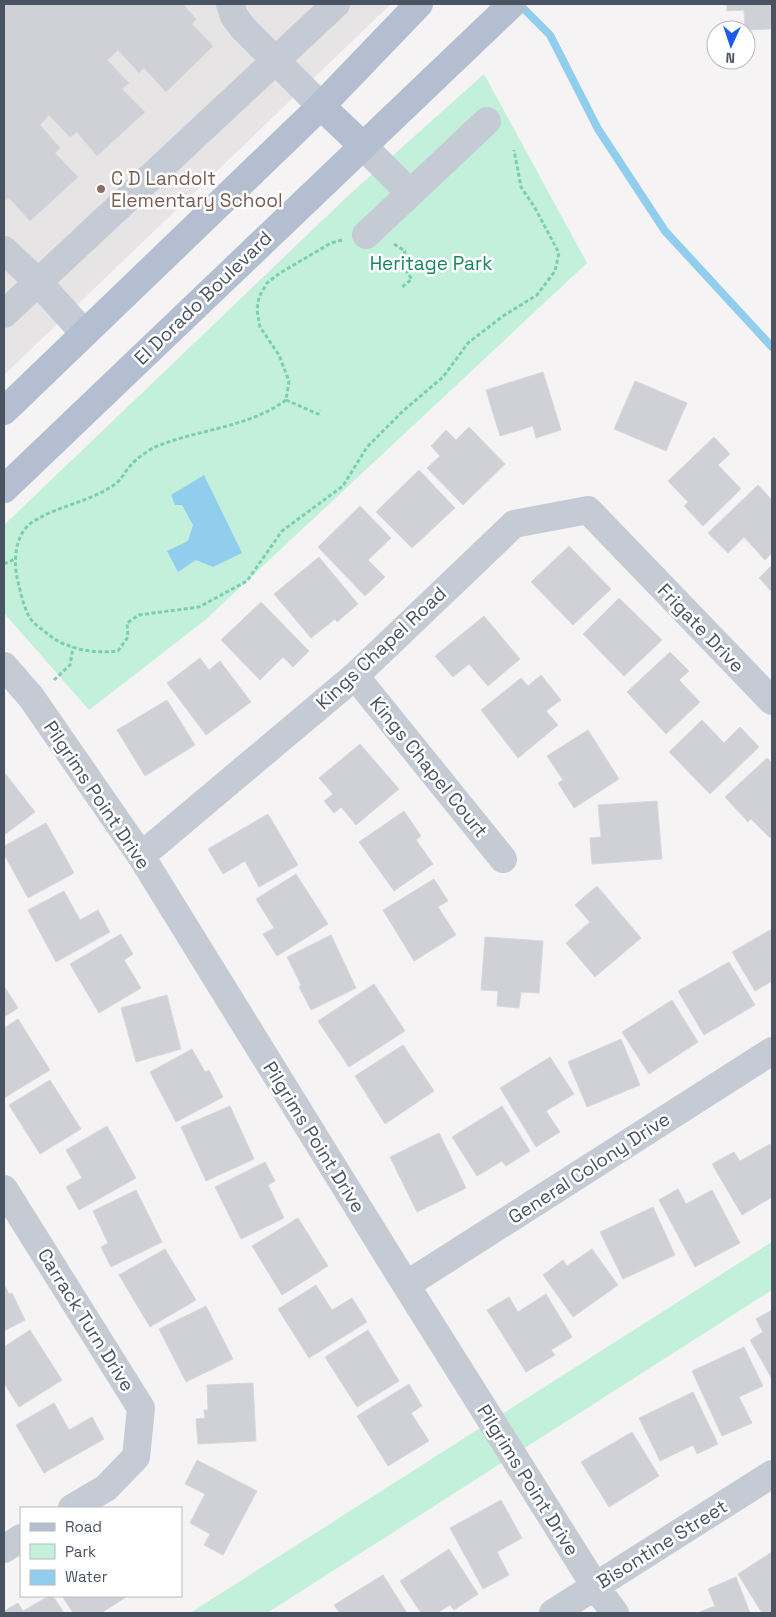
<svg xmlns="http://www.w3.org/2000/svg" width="776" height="1617" viewBox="0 0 776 1617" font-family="'Space Grotesk',sans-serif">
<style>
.education{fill:#e6e4e5}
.green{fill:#c3f0db}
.water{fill:#91ceed}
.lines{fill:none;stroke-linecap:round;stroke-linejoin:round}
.stream{stroke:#91ceed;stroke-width:8}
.building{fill:#cfd1d7;stroke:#d7d8de}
.path{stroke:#7bcfb0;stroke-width:3;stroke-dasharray:4 2.5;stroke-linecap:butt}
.minor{stroke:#c4cbd4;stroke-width:28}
.major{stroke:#b3bed1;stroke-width:28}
.education-dot{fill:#8d6e63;stroke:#fff;stroke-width:2}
.labels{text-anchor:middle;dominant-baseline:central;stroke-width:5;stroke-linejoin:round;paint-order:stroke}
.education-label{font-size:19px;fill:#785e54;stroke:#fff;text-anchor:start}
.park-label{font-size:19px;fill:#18855c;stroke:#fff}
.street-label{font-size:19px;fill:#4a5361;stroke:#fff}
</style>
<rect width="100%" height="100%" fill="#f5f3f3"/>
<path class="education" d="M4,4H391L4,375Z"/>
<path class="green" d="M484,74L587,263L204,621L89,710L4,613V525L351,193Z
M772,1242V1290L267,1613H190Z"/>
<path class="water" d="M204,475L242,553L213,567L196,560L178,572L167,551L188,541L193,525L182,505H175L171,495Z"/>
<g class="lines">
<path class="stream" d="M519,4L550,35L598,129L665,231L772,347"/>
</g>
<path class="building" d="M4,4H183L196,19L192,24L213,46L166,92L144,68L139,73L118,50L107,60L129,83L122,89L145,112L97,156L77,132L70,137L49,115L40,125L60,148L55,153L78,177L30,221L9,198L4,201Z
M727,4H772V29L745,30L744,10L727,11Z
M543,372L561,430L536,438L533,426L500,436L486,390Z
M635,381L687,403L666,451L614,429Z
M469,427L505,464L463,505L427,468L440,456L431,446L446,430L456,440Z
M714,437L730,454L718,465L741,489L703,526L684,506L688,502L668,481Z
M419,470L455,508L412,548L376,512Z
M758,485L772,500V553L765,560L744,537L728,553L708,533Z
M360,506L391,538L368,560L385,577L365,596L318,547Z
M569,546L611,589L573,625L531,582Z
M319,557L358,604L337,622L335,619L311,638L274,594Z
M772,565V592L759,578Z
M619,598L662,640L624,676L583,634Z
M261,602L309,651L293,667L283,657L260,680L221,640Z
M484,616L520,659L488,686L469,664L453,677L435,656Z
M670,652L689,671L679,680L700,702L666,734L627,692Z
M200,658L209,670L220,661L251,702L206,735L167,683Z
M541,675L561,700L546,711L558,725L518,758L481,710L521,678L528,686Z
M167,700L195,745L145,776L117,730Z
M702,720L724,743L740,727L759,747L710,794L669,752Z
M588,730L619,779L574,808L558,783L563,780L547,756Z
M360,744L399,789L356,825L341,807L334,813L324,801L333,794L319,778Z
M767,758L772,763V835L770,838L751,819L748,822L725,797Z
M4,772L35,812L4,835Z
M657,801L662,859L592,864L590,838L601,837L598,805Z
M404,811L421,836L416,840L433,864L394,891L359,842Z
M268,814L298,865L259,887L245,861L223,874L208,849Z
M46,823L74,873L28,898L4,854V846Z
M296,874L328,924L277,956L263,934L274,928L256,899Z
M434,879L448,901L438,907L456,935L414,961L383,910Z
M597,886L641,938L595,977L566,943L590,922L575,905Z
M64,891L80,920L98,910L110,932L56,962L28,910Z
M772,929V981L755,991L732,952Z
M121,934L133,954L124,960L141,988L99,1013L70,964Z
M331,935L356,988L311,1010L299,987L301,985L287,957Z
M485,937L543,941L539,993L521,992L519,1008L497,1006L498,991L481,990Z
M729,962L755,1005L704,1035L678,991Z
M374,984L405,1031L349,1067L318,1021Z
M4,986L18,1008L4,1017Z
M167,995L181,1049L136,1062L121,1008Z
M672,1000L698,1042L649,1074L622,1032Z
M18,1019L50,1070L4,1098V1028Z
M621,1039L640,1085L587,1107L568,1062Z
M403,1045L434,1091L385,1124L355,1076Z
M192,1049L205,1072L209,1070L223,1097L176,1122L150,1072Z
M550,1057L574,1094L546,1111L560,1132L536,1147L500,1088Z
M50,1080L81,1129L40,1154L9,1105Z
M230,1106L254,1159L206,1181L181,1127Z
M502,1106L530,1151L506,1166L502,1161L477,1176L452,1137Z
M107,1126L136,1178L79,1210L66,1187L82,1178L66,1150Z
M439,1133L466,1188L417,1212L390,1157Z
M770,1144L772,1148V1197L742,1215L712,1164L734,1152L740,1161Z
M265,1162L275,1181L268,1185L284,1218L241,1239L215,1187Z
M678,1189L686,1204L712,1190L740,1243L695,1267L659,1200Z
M136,1190L162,1242L111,1267L101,1247L108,1243L93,1211Z
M653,1207L675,1255L623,1279L600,1232Z
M298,1218L328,1266L282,1295L252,1246Z
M165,1249L196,1300L150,1327L119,1275Z
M592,1249L618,1285L573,1317L543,1275L563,1260L567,1266Z
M4,1284L9,1294L12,1293L25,1320L4,1331Z
M316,1285L332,1310L352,1298L367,1322L309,1358L278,1309Z
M546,1294L572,1337L551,1350L555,1355L526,1372L487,1310L509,1297L518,1312Z
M206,1306L233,1359L186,1382L159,1329Z
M772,1310V1379L750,1340L763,1332L756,1319Z
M30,1330L62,1380L19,1407L4,1383V1347Z
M368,1330L399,1381L357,1407L325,1357Z
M744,1347L763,1386L739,1397L752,1423L722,1436L692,1371Z
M253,1383L256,1441L198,1444L196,1419L205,1418L204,1410H208L207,1385Z
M409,1384L422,1406L411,1413L429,1441L388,1466L357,1416Z
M693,1392L718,1444L697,1454L693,1445L660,1461L639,1418Z
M54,1403L69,1430L92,1417L104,1439L44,1473L16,1425Z
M632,1432L659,1476L609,1507L581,1462Z
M197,1460L257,1491L223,1555L204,1545L210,1534L190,1523L205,1494L185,1484Z
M501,1500L522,1538L497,1552L509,1575L483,1589L450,1528Z
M449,1549L478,1594L454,1610L450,1605L437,1613H421L400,1581Z
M772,1552V1613H762L738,1574Z
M383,1575L407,1613H340L334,1605Z
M736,1577L750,1613H697L715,1606L708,1589Z
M49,1596H53L64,1613H4V1611L18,1603L23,1611Z
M62,1596H128L101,1613H73Z"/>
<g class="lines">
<path class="path" d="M342,240L331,243L280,273L267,283L259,297L257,310L260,327L279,355L289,381L286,400C248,428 198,429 155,447C147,451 136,459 131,465C125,471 121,481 114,485C89,502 58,506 34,521C14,533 13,562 18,582C21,594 24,608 30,618C33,623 39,627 44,631C64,649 92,654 118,651L128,637L127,623L139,615L199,607L247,581L282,531L343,486L367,447L403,411L443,377L468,343L503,316L537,295L555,271L559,253L535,208L521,187L514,150
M394,244L405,251C401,264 404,269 412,279L402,287
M286,400L318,414L320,410
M4,564L15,559
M54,680L70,665L73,647"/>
<path class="minor" d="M230,4L234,16L243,28L321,106
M363,146L410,193
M366,235L487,121
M4,250L38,282L84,333
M4,314L336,4
M4,666L31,697L141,856L406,1285L595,1586L615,1613
M355,676L503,859
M141,856L355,676L514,524L588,510L772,701
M4,1189L141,1408L136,1457L106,1488L72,1508
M406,1285L772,1051
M4,1549L21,1538
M553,1613L772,1474"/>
<path class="major" d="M321,106L363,146
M4,411L321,106L419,4
M4,489L512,4"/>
</g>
<circle class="education-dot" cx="101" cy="189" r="5"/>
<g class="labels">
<g class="education-label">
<text x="111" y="178">C D Landolt<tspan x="111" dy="22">Elementary School</tspan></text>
</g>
<g class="park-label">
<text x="431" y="263">Heritage Park</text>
</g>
<g class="street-label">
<text transform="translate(203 298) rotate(-44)">El Dorado Boulevard</text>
<text transform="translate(701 628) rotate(46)">Frigate Drive</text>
<text transform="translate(381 648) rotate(-43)">Kings Chapel Road</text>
<text transform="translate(429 767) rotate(51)">Kings Chapel Court</text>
<text transform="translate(97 795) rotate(56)">Pilgrims Point Drive</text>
<text transform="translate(314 1137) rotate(58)">Pilgrims Point Drive</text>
<text transform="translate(589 1168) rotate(-33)">General Colony Drive</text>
<text transform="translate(86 1320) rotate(58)">Carrack Turn Drive</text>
<text transform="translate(528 1480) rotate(58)">Pilgrims Point Drive</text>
<text transform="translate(662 1544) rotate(-32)">Bisontine Street</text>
</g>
</g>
<rect width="776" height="1617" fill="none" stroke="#4a5361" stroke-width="10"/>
<rect x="20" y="1507" width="162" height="90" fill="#ffffff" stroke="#b7bac0"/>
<rect x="30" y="1523" width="25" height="8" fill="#b3bed1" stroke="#b7bac0"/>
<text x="65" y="1532" font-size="15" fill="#4a5361">Road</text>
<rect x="30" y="1544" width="25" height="15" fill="#c3f0db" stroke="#b7bac0"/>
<text x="65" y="1557" font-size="15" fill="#4a5361">Park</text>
<rect x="30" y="1570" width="25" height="15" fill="#91ceed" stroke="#b7bac0"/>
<text x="65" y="1582" font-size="15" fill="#4a5361">Water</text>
<g transform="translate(731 45) rotate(183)"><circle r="24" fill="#ffffff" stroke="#b7bac0"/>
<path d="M0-4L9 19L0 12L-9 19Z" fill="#1c5be6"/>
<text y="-8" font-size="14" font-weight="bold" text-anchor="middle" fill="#4a5361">N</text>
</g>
</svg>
